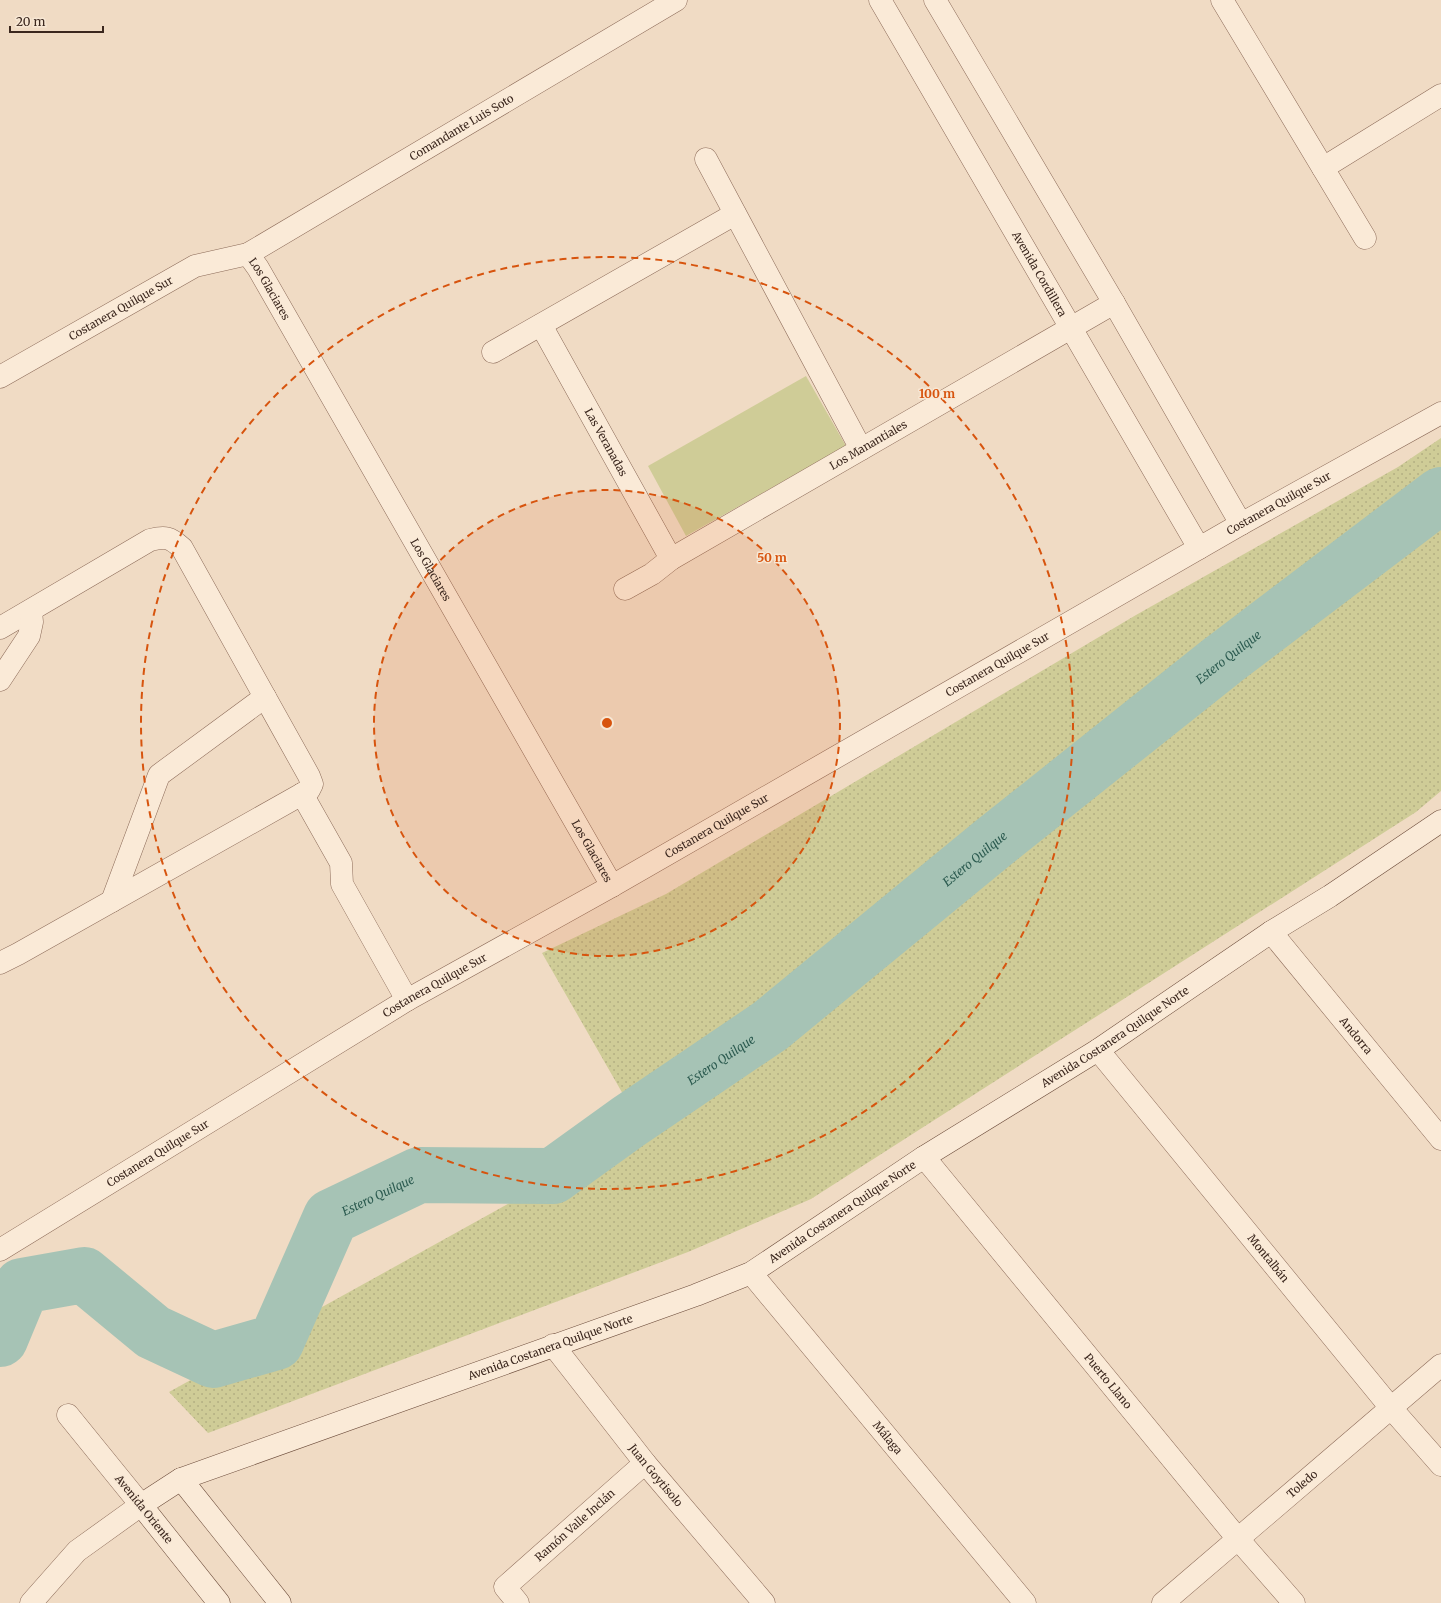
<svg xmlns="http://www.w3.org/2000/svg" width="1441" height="1603" viewBox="0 0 1441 1603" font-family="Merriweather,serif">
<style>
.grass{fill:#cfcc97}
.park{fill:url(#park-dots)}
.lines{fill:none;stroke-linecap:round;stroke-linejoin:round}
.river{stroke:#a6c3b5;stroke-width:56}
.minor-casing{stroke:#8c6b59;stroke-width:23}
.tertiary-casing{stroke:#8c6b59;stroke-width:23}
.secondary-casing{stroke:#6d4d3c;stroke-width:23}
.minor{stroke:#faead7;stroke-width:22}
.tertiary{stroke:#faead7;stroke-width:22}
.secondary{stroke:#faead7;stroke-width:22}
.ring{fill:none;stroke:#d7540e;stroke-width:2;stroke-dasharray:7 5}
.labels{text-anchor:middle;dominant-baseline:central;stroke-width:3;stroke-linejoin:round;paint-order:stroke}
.street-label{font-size:11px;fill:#3b271e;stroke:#f7e7d4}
.water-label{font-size:12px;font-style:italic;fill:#2c5b50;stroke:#f7e7d4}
.centre{fill:#d7540e;stroke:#f7e7d4;stroke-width:2}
.ring-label{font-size:12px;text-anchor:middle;font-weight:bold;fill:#d7540e;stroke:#f7e7d4;stroke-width:3;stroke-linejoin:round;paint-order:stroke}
</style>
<defs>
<pattern id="park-dots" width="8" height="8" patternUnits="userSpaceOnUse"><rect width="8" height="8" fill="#cfcc97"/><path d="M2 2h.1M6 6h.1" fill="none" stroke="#b3af82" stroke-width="1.8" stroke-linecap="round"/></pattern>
</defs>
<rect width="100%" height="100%" fill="#f0dbc4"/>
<path class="grass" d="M806,376L846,446L686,536L648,466Z"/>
<path class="park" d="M1441,438V791L1416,812L811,1199L688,1252L208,1433L169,1392L643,1129L542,953L666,894L1136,615L1398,467Z"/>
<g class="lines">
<path class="river" id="s1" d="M0,1339L22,1286L84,1275L153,1332L213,1360L276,1342L331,1217L419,1175L553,1176L628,1122L770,1026L993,843L1223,660L1441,495"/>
<defs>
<g id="minor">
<path id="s2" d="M880,0L1199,548"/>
<path d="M935,0L1114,303L1241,524"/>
<path d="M1222,0L1365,238"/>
<path d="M706,159L861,449"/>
<path d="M1323,168L1441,95"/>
<path id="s3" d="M248,254L258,268L612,886"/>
<path id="s4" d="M541,325L671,559"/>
<path d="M493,352L735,214"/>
<path id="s5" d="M0,377L195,266L248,254L676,0"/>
<path id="s6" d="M625,589L652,574L671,559L1114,303"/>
<path d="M0,628L150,540C165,536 170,537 182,548L309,776L312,784L309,790L302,794L18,954L0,963"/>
<path d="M0,680L29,636L32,622L31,611"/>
<path d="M302,794L341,863L342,884L407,1000"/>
<path d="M112,901L159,775L265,697"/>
<path id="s7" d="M1271,932L1441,1139"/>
<path id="s8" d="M1098,1050L1391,1408L1441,1465"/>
<path id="s9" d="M924,1157L1238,1539L1294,1603"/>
<path id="s10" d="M0,1250L407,1000L612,886L1241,524L1441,413"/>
<path id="s11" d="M751,1273L1025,1603"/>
<path id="s12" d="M553,1345L645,1463L764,1603"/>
<path d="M68,1415L141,1505"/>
<path id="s13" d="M518,1603L505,1587L645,1463"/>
<path id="s14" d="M1163,1603L1441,1365"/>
</g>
<path id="tertiary" d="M31,1603L77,1551L141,1505"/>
<g id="secondary">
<path d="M181,1479L280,1603"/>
<path id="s15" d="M219,1603L141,1505L181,1479L696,1295L751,1273L924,1157L1098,1050L1271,932L1330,896L1441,821"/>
</g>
</defs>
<use href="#minor" class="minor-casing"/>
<use href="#tertiary" class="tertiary-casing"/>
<use href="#secondary" class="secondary-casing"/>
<use href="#minor" class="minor"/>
<use href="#tertiary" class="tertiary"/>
<use href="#secondary" class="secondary"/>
</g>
<circle cx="607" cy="723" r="233" fill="#d7540e" fill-opacity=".12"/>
<g class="ring">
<circle cx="607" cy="723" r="233"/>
<circle cx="607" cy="723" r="466"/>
</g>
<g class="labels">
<g class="street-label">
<text stroke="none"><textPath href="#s5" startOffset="527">Comandante Luis Soto</textPath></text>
<text stroke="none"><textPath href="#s2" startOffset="317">Avenida Cordillera</textPath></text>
<text stroke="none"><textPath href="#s3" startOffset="41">Los Glaciares</textPath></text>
<text stroke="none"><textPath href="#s5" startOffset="139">Costanera Quilque Sur</textPath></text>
<text stroke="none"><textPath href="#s4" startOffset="134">Las Veranadas</textPath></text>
<text stroke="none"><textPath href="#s6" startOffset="283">Los Manantiales</textPath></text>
<text stroke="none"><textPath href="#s10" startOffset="1481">Costanera Quilque Sur</textPath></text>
<text stroke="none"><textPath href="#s3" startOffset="365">Los Glaciares</textPath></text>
<text stroke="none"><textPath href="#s10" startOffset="1157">Costanera Quilque Sur</textPath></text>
<text stroke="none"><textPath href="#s10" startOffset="833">Costanera Quilque Sur</textPath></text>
<text stroke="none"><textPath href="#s3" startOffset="689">Los Glaciares</textPath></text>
<text stroke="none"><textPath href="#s10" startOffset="509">Costanera Quilque Sur</textPath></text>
<text stroke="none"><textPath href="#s7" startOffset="134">Andorra</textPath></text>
<text stroke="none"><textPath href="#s15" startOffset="1213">Avenida Costanera Quilque Norte</textPath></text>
<text stroke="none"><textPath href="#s10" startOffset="185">Costanera Quilque Sur</textPath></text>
<text stroke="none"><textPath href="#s15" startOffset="889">Avenida Costanera Quilque Norte</textPath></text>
<text stroke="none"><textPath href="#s8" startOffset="269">Montalbán</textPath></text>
<text stroke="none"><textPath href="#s15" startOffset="565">Avenida Costanera Quilque Norte</textPath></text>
<text stroke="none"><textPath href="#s9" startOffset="290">Puerto Llano</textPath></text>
<text stroke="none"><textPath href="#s11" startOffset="214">Málaga</textPath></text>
<text stroke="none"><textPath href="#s12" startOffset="166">Juan Goytisolo</textPath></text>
<text stroke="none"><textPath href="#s14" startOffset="183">Toledo</textPath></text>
<text transform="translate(144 1509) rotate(51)">Avenida Oriente</text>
<text stroke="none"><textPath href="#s13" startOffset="114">Ramón Valle Inclán</textPath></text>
</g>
<g class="water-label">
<text stroke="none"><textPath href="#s1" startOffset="1562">Estero Quilque</textPath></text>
<text stroke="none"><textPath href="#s1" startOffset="1238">Estero Quilque</textPath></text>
<text stroke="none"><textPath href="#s1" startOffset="914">Estero Quilque</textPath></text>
<text stroke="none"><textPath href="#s1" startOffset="530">Estero Quilque</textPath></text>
</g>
</g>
<circle cx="607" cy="723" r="6" class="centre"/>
<g class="ring-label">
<text x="937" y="398">100 m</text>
<text x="772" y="562">50 m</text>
</g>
<path d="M10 26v6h93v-6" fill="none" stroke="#3b271e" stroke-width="2"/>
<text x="16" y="26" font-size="12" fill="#3b271e" stroke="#f7e7d4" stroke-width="3" paint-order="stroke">20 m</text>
</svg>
